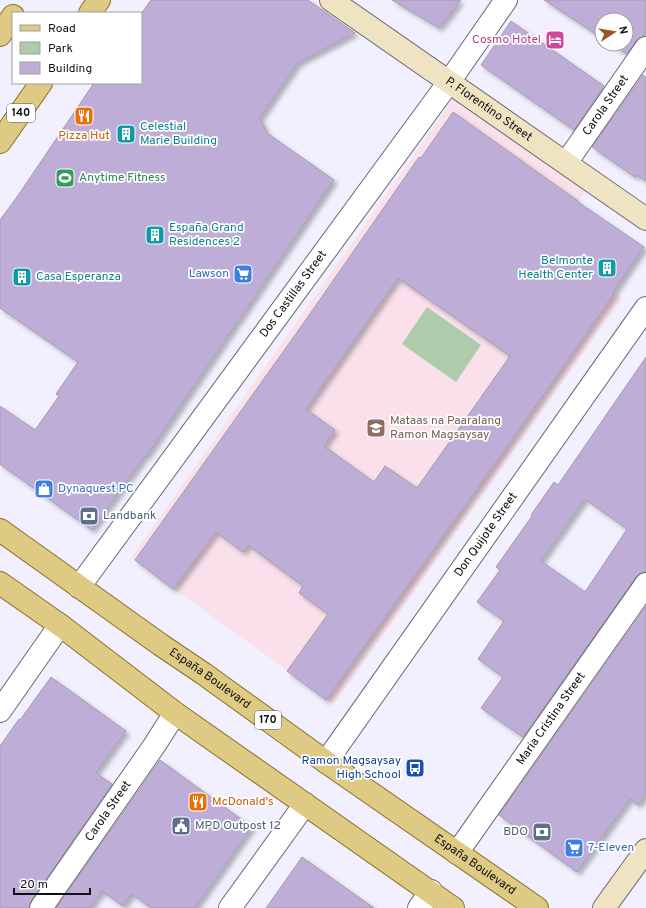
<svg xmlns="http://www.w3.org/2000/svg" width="646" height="908" viewBox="0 0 646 908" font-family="Overpass,sans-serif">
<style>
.education{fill:#f9e0eb}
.green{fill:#aecbac}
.building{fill:#beaed7;stroke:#a39dad;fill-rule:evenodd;filter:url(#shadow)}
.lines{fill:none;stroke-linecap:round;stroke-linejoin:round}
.street-casing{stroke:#6b6776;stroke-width:24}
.secondary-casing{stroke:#6b6776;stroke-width:24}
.primary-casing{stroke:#887128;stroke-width:24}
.street{stroke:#fff;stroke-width:22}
.secondary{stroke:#efe4c2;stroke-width:22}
.primary{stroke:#dfca84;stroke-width:22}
.labels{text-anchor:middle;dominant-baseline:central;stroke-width:3.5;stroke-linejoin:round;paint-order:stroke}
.shield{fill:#fff;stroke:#58575b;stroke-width:1}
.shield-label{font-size:11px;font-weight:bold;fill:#100f15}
.hotel-label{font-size:12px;fill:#b23c85;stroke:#fff;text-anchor:end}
.street-label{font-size:12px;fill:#100f15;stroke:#fff}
.culture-label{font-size:12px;fill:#0d838f;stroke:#fff;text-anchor:start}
.food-label{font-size:12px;fill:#c56008;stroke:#fff}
.leisure-label{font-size:12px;fill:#27864d;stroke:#fff;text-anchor:start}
.shop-label{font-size:12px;fill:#366cbe;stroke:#fff;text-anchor:start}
.education-label{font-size:12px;fill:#785e54;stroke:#fff;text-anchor:start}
.service-label{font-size:12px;fill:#4e5e75;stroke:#fff;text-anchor:start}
.transit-label{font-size:12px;fill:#164399;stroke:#fff;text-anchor:end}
</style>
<defs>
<filter id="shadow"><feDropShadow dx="3.5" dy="3.5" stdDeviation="2" flood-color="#0004"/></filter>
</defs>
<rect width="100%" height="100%" fill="#f2f0fe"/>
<path class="education" d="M456,95L587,189L549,247L622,298L334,704L131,558Z"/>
<path class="green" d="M427,307L481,345L456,382L402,344Z"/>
<path class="building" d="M151,0H308L355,33L298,63L260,118L267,133L334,180L146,457L145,456L92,530L0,464V406L35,430L59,396L56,394L78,362L0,308V220L19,194L94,83H141V14Z
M392,0H461L439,28Z
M544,0H646V31L643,36L636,41L627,54L611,44H626V20H602V38Z
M511,21L604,86L574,130L481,65Z
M643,75L646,77V181L637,175L635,177L592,147Z
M453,112L578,201V202L644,247L613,293L614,294L497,461L326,700L287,671L328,614L299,593L303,586L248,545L243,552L216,532L173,589L135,560L305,321L419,157L421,158ZM398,278L510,356L417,488L385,466L374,482L324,446L335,430L306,409Z
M646,357V572L640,573L636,577L523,737L481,708L503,677L478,659L504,621L477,602L500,570L496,567L532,516L531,515L554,482L558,485ZM585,499L627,529L585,592L541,561Z
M646,606V794L638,805L630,799L577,872L499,815Z
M51,677L126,731L96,773L112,784L31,901L29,908H0V746L19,719L20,720Z
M160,760L252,827L195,908H151L132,894L123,906L102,891L90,908H56Z
M302,857L374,908H266Z"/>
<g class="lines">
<defs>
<g id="street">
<path id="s1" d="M566,163L646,48"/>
<path id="s2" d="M79,587L449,82L506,0"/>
<path d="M0,711L60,625"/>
<path id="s3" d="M326,762L646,308"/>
<path id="s4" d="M457,853L646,584"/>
<path id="s5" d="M41,908L154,746L175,713"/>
<path d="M230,908L305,804"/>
<path d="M419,908L431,891"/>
</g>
<g id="secondary">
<path id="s6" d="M331,0L646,219"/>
<path d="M604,908L646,850"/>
</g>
<g id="primary">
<path d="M90,13L99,0"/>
<path d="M0,35L13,16"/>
<path d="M0,142L41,83"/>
<path id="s7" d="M0,530L161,645L204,674L326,762L537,908"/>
<path d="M0,583L60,625L175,713L453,908"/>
</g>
</defs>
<use href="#street" class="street-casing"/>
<use href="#secondary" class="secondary-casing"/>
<use href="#primary" class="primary-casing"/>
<use href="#street" class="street"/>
<use href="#secondary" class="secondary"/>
<use href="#primary" class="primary"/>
</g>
<defs>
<symbol id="hotel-square" viewBox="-11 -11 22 22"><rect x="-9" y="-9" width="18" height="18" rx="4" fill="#d1479c" stroke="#fff"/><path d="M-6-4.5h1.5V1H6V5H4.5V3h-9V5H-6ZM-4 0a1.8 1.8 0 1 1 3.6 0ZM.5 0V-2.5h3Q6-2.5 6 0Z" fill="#fff"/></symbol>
<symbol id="restaurant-square" viewBox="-11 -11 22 22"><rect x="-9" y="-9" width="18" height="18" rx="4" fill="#e8710a" stroke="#fff"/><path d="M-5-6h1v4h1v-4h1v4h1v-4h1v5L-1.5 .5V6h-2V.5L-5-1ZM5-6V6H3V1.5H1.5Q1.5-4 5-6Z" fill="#fff"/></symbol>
<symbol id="building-square" viewBox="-11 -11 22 22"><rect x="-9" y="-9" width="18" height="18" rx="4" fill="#0f9aa8" stroke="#fff"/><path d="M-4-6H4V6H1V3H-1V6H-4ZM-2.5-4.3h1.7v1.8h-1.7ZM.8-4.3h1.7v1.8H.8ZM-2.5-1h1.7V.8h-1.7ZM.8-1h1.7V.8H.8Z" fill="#fff"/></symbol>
<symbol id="stadium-square" viewBox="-11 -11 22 22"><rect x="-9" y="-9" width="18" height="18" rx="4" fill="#2e9e5b" stroke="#fff"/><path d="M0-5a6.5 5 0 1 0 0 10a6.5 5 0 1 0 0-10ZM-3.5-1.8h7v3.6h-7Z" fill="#fff"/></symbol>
<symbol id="supermarket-square" viewBox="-11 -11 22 22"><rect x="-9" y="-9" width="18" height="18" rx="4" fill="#3f7fe0" stroke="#fff"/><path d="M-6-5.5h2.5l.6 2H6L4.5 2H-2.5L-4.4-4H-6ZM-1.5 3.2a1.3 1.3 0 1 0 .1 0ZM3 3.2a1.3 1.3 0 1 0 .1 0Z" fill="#fff"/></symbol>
<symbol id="school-square" viewBox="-11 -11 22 22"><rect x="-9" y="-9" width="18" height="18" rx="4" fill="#8d6e63" stroke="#fff"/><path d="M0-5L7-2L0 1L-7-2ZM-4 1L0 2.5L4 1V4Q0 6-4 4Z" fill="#fff"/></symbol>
<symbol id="shop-square" viewBox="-11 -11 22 22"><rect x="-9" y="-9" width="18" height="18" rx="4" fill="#3f7fe0" stroke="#fff"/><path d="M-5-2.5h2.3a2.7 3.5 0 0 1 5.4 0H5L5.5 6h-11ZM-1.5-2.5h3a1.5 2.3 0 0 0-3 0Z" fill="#fff"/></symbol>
<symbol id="bank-square" viewBox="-11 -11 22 22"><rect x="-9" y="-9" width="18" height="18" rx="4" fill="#5c6f8a" stroke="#fff"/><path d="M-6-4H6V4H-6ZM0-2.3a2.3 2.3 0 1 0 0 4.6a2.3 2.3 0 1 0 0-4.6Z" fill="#fff"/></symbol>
<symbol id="bus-square" viewBox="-11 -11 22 22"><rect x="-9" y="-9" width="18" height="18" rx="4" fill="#1a4fb4" stroke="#fff"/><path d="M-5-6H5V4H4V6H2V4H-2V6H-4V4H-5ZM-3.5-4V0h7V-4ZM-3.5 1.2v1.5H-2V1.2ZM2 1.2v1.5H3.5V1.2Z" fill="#fff"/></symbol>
<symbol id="civic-square" viewBox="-11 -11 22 22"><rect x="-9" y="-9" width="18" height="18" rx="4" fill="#5c6f8a" stroke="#fff"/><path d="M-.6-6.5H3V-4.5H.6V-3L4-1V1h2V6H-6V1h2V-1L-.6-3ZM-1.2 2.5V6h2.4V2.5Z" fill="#fff"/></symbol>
</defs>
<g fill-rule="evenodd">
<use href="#hotel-square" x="544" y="29" width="22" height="22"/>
<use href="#restaurant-square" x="73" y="105" width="22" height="22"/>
<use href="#building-square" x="115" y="123" width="22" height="22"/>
<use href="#stadium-square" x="54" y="167" width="22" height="22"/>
<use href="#building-square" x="144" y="224" width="22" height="22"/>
<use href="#building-square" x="596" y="257" width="22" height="22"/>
<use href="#supermarket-square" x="232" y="263" width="22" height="22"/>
<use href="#building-square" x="11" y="266" width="22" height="22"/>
<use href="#school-square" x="365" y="417" width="22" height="22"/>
<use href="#shop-square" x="33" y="478" width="22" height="22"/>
<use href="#bank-square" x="78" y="505" width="22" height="22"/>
<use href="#bus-square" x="404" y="757" width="22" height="22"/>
<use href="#restaurant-square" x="187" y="791" width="22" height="22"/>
<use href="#civic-square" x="170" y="815" width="22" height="22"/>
<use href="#bank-square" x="531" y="821" width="22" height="22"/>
<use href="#supermarket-square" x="563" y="837" width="22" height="22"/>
</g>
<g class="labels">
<g class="shield">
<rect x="7" y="104" width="28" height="18" rx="3"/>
<rect x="255" y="711" width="26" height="18" rx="3"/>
</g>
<g class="shield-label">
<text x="21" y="113">140</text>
<text x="268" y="720">170</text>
</g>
<g class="hotel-label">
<text x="541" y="40">Cosmo Hotel</text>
</g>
<g class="street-label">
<text stroke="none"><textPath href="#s1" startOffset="70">Carola Street</textPath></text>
<text stroke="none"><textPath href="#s6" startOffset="192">P. Florentino Street</textPath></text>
<text stroke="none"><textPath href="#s2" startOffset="363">Dos Castillas Street</textPath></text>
<text stroke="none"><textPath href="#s3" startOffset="278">Don Quijote Street</textPath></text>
<text stroke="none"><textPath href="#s7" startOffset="257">España Boulevard</textPath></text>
<text stroke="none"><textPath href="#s4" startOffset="164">Maria Cristina Street</textPath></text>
<text stroke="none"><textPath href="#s5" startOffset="118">Carola Street</textPath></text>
<text stroke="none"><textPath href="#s7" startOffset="581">España Boulevard</textPath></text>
</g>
<g class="culture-label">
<text x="140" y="127">Celestial<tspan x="140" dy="14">Marie Building</tspan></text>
<text x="169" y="228">España Grand<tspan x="169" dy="14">Residences 2</tspan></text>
<text x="593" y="261" text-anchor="end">Belmonte<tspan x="593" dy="14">Health Center</tspan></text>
<text x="36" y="277">Casa Esperanza</text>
</g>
<g class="food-label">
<text x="84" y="136">Pizza Hut</text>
<text x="212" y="802" text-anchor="start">McDonald's</text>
</g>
<g class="leisure-label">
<text x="79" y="178">Anytime Fitness</text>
</g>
<g class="shop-label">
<text x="229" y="274" text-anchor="end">Lawson</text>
<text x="58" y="489">Dynaquest PC</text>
<text x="588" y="848">7-Eleven</text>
</g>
<g class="education-label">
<text x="390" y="421">Mataas na Paaralang<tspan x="390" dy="14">Ramon Magsaysay</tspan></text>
</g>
<g class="service-label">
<text x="103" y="516">Landbank</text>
<text x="195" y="826">MPD Outpost 12</text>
<text x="528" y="832" text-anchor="end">BDO</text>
</g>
<g class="transit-label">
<text x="401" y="761">Ramon Magsaysay<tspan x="401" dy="14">High School</tspan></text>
</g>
</g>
<rect x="12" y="12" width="130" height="72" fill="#ffffff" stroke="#9f9fa1"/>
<rect x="20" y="25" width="20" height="6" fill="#dfca84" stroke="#9f9fa1"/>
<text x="48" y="32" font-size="12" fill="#100f15">Road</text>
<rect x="20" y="42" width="20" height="12" fill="#aecbac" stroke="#9f9fa1"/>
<text x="48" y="52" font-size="12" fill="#100f15">Park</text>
<rect x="20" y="62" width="20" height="12" fill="#beaed7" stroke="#9f9fa1"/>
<text x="48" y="72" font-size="12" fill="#100f15">Building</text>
<g transform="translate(614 32) rotate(78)"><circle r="19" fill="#ffffff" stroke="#9f9fa1"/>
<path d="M0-3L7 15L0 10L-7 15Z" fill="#9a5529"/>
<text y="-6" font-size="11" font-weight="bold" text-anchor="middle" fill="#100f15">N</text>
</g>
<path d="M14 888v6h76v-6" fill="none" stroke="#100f15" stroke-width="2"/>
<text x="20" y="888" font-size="12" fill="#100f15" stroke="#ffffff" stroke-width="3" paint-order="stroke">20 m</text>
</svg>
